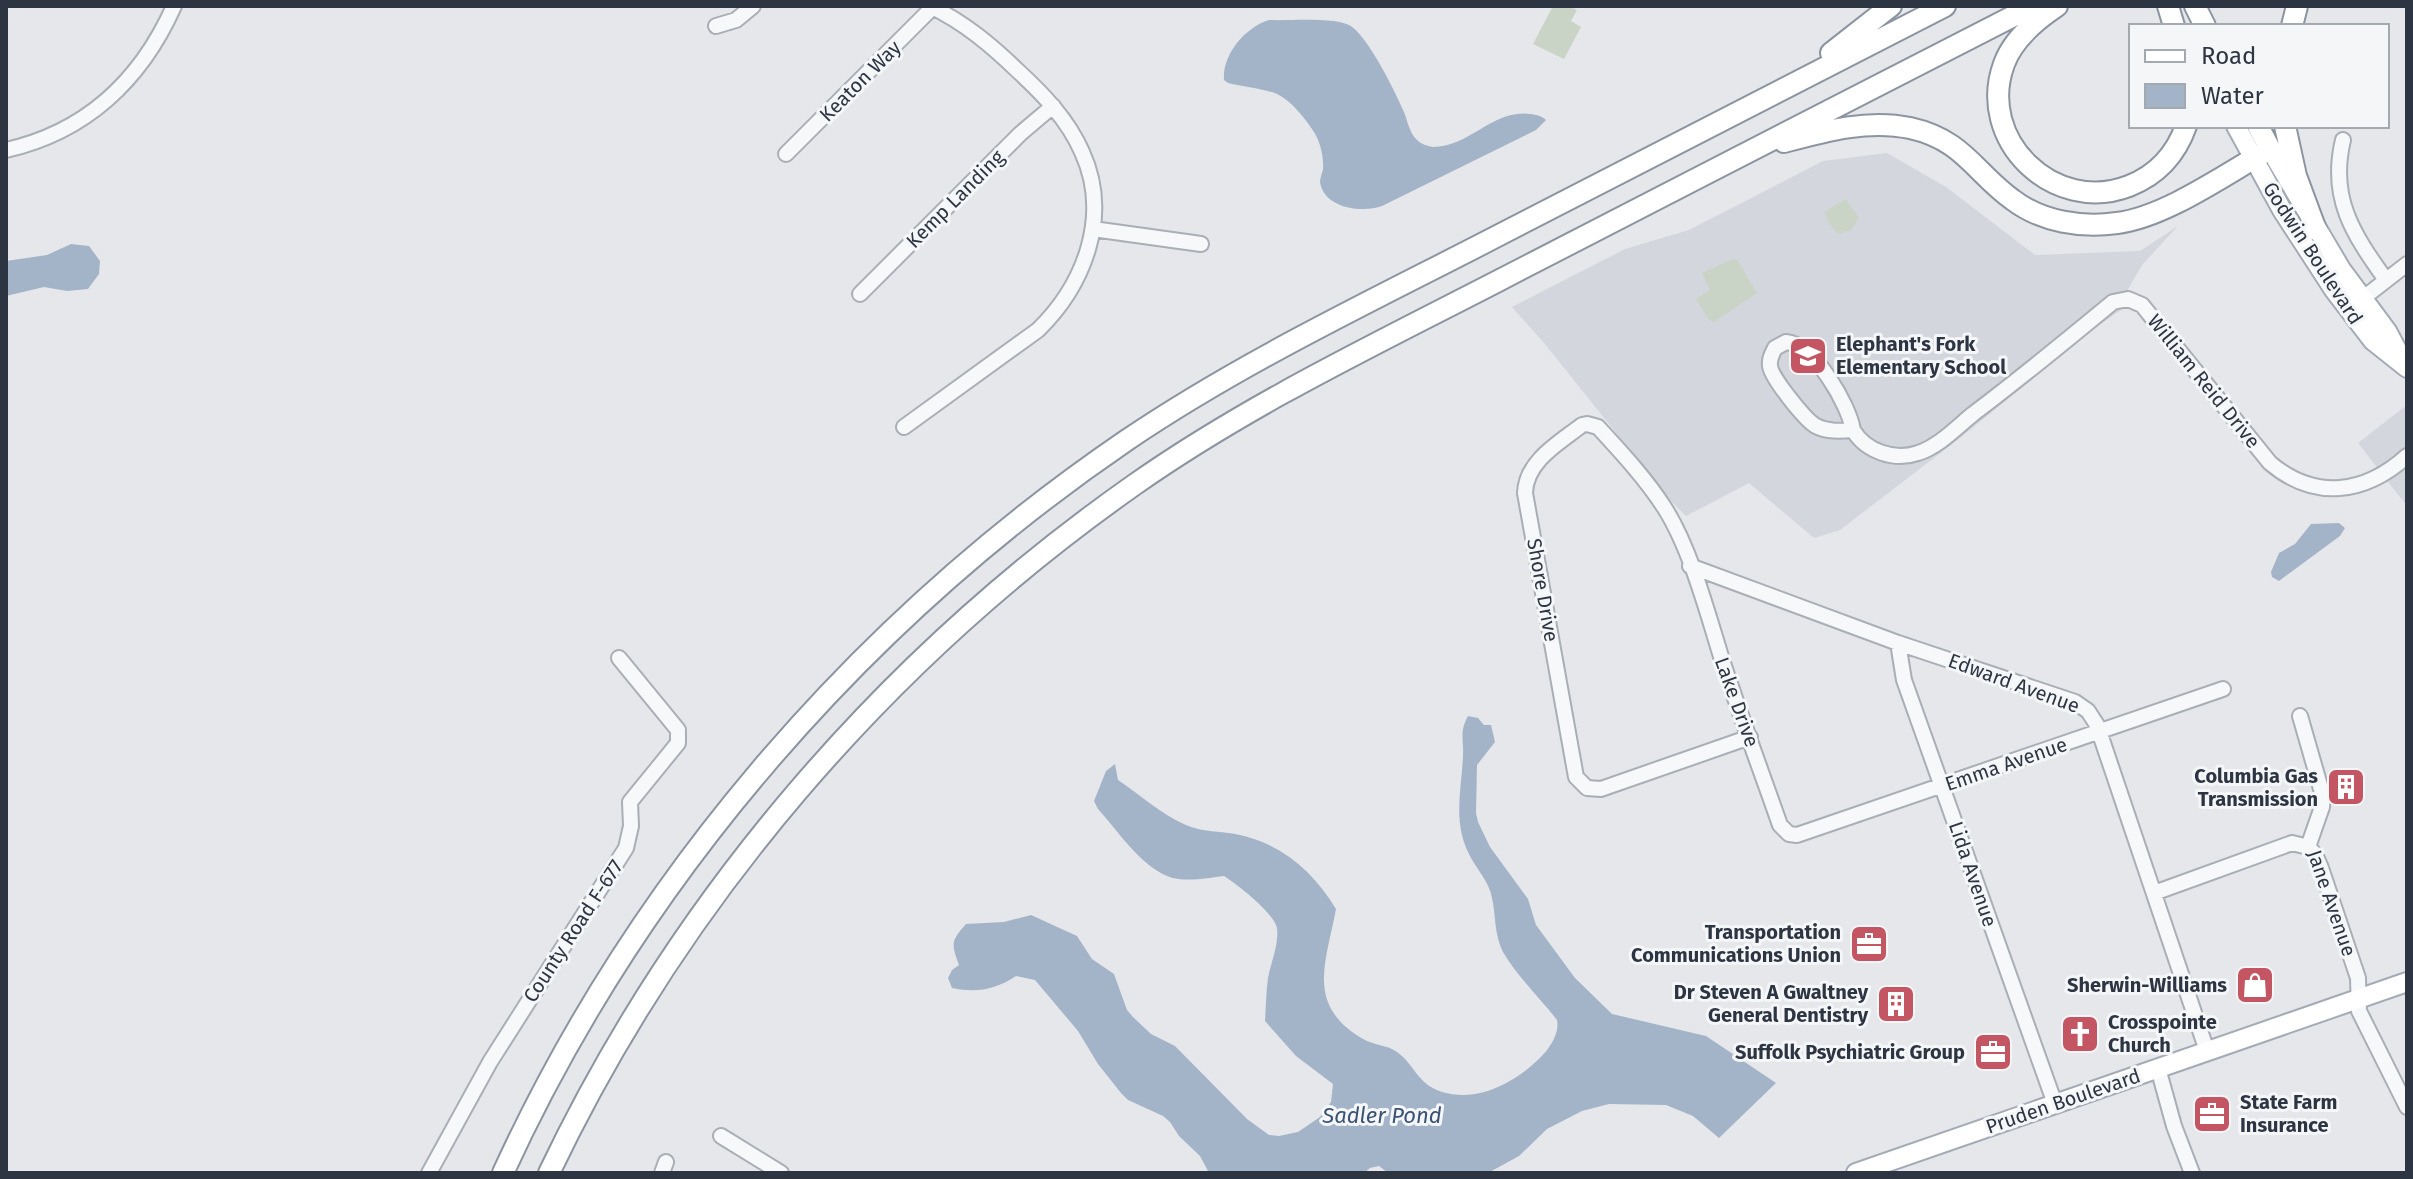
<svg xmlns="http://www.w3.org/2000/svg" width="2413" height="1179" viewBox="0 0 2413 1179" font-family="'Fira Sans',sans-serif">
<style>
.built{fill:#d3d6dd}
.green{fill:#cad4c6}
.water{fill:#a3b4c8}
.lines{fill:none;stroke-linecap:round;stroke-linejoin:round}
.minor-casing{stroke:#aaaeb5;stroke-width:18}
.major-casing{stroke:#a5abb6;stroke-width:22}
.highway-casing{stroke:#8d94a1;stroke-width:24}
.minor{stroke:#f7f8fa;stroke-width:14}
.major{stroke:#fff;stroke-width:18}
.highway{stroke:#fff;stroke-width:20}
.labels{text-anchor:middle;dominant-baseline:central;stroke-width:6;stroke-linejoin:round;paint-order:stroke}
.street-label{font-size:20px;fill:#2d3442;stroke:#f4f6f8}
.poi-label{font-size:20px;font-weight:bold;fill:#2d3442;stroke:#f4f6f8;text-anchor:end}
.water-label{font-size:22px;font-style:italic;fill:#3a5273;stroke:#f4f6f8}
</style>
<rect width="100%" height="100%" fill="#e5e7eb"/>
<path class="built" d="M1887,153L1946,187L2035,255L2140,251L2178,226L2142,265L2127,291L2131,303L2088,333L1960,438L1840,530L1814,538L1749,483L1686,516L1669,499L1545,344L1512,307L1625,249L1689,230L1823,161Z
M2407,405V506L2358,443Z"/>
<path class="green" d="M1553,6H1569L1577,10L1571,21L1581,27L1564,59L1533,44Z
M1846,199L1859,218L1851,230L1838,234L1830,224L1824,212Z
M1733,259L1738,261L1757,293L1714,322L1709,320L1696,299L1710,290L1702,273Z"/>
<path class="water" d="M1269,20C1290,21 1331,17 1349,25C1367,34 1396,93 1404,112C1408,122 1409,132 1417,140C1421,144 1427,146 1433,147C1470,147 1493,109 1530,114C1537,115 1540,115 1546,120L1536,130L1382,206C1363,213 1324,209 1320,182C1320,180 1322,172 1323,170C1324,156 1320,140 1312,129C1304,117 1290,100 1277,94C1262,88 1243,87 1228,83L1224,80C1222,54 1246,27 1269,20Z
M71,244L89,246L100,261L99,274L88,289L67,291L44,287L6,296V261L47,255Z
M2339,523L2345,528L2340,536L2279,581L2272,577L2271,572L2279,553L2295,544L2311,524Z
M1468,716L1478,718L1484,725H1491L1495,742L1477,765L1476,813L1478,822L1490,847L1528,899L1536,925L1575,978L1612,1014L1706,1036L1776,1083L1719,1138L1693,1116L1666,1105L1609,1104L1582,1111L1547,1129L1519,1156L1488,1173H1388L1379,1166L1370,1168L1364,1173H1209L1200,1156L1179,1136L1170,1122L1163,1116L1128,1100L1121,1093L1098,1064L1078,1031L1035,980L1016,976C995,990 976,993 952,988L948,978L952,970L959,965C951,943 951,941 966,924L1004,922L1031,915L1077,936L1092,959L1114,974L1127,1010L1133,1017L1151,1034L1175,1046L1247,1119L1269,1135L1279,1136L1298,1132L1320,1117L1331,1102L1333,1084L1296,1056L1265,1021C1266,1007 1266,992 1268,978C1271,962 1279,945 1277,928C1274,913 1238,885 1224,876C1208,878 1183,883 1167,876C1139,864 1118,831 1098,809L1094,801L1106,771L1115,764L1118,780C1139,794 1162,815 1186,825C1200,831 1213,831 1228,833C1276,839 1312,869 1336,909C1326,963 1305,1005 1363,1039C1373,1045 1388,1045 1397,1052C1416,1066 1416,1083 1442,1092C1456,1096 1470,1096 1484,1092C1510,1086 1563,1050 1557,1020C1540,998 1517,976 1503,952C1494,934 1496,916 1492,898C1489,881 1476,869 1469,854C1453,822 1461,792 1463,757C1464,740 1459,732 1468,716Z"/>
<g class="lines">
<defs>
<path id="minor" d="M716,26L736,20L753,6
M2343,140C2329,198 2353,234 2386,280
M6,150C86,132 141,80 174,6
M786,154L933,7
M1093,229L1201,244
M860,294L1020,134L1053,106
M2362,299L2407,264
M1786,342C1814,344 1849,405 1853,430C1841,431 1827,432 1816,426C1805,420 1771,377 1770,366C1769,359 1772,354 1775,348Z
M904,427L1038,330C1085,284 1111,215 1082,152C1068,120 1044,95 1018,71C991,45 965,23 930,6
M1853,430C1866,452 1895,461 1918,453C1938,447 1957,427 1973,414C2021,378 2067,340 2113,302L2128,299L2142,305L2270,463C2315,501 2365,494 2407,456
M1690,566L1898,643L2075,702L2088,711L2097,725L2207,1051
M1898,643L1904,680L2055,1104
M2300,716L2323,796L2322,807L2308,847
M1750,737L1601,789L1587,788L1576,777L1525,493C1526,461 1559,443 1582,425L1587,424L1598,427C1621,452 1646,479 1664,507C1691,549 1708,615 1723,663C1741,717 1761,771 1780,825L1789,834L1797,835L2223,689
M2308,847L2315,854L2321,868L2358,978L2359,1011L2407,1107
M2154,893L2292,843L2308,847
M2158,1068L2174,1126L2192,1173
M721,1136L781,1173
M429,1173L490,1062L626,848L631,826L630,802L678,743V730L619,658
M662,1173L666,1162"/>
<path id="major" d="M2236,126L2282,210L2334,290L2373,341L2407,368
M2270,149L2341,269L2387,331L2402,359
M1856,1173L2407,982"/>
<path id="highway" d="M2057,6C2036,20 2013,39 2004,64C1976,140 2054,215 2129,186C2157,175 2176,154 2186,126
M2168,6L2174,26
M2195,6L2205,26
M2292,26L2297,6
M1831,53L1891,6
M2285,126L2296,176L2316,230
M1784,142C1825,131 1868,119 1910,128C1964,140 1974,172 2013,200C2042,222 2082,228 2117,223C2166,217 2227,173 2270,149L2258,126
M503,1173C638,878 860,622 1127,440C1238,365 1359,307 1478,246C1634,166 1790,86 1945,6
M549,1173C680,898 885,660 1134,485C1248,405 1374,345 1498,281C1676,189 1855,97 2033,6"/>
</defs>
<use href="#minor" class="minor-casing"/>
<use href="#major" class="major-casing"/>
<use href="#highway" class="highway-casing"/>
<use href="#minor" class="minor"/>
<use href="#major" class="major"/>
<use href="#highway" class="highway"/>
</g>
<defs>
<symbol id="school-square" viewBox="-11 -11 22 22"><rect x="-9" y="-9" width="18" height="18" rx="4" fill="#c45563" stroke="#f4f6f8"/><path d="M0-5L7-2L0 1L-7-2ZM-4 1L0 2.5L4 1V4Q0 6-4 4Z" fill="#fff"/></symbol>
<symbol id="building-square" viewBox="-11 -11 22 22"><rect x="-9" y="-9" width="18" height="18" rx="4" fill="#c45563" stroke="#f4f6f8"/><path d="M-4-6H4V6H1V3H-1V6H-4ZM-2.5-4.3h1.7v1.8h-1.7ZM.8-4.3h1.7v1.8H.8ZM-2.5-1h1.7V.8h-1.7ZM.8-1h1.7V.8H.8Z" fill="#fff"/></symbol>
<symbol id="office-square" viewBox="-11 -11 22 22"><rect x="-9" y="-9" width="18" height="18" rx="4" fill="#c45563" stroke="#f4f6f8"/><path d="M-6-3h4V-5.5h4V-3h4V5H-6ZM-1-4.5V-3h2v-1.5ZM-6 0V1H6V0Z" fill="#fff"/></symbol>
<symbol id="shop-square" viewBox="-11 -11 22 22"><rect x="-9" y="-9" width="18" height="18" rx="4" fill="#c45563" stroke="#f4f6f8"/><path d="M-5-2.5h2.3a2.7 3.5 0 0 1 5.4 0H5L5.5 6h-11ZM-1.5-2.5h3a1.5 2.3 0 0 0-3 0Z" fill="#fff"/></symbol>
<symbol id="church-square" viewBox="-11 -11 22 22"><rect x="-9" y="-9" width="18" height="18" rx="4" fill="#c45563" stroke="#f4f6f8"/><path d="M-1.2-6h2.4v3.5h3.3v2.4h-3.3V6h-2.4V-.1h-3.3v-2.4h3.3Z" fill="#fff"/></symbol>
</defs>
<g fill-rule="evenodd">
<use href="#school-square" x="1786" y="334" width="44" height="44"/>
<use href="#building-square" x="2324" y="765" width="44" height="44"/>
<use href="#office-square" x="1847" y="922" width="44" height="44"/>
<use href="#shop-square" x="2233" y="963" width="44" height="44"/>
<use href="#building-square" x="1874" y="982" width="44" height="44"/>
<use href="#church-square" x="2058" y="1012" width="44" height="44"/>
<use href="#office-square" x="1971" y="1030" width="44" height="44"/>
<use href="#office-square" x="2190" y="1092" width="44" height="44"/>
</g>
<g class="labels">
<g class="street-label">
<text transform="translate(860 81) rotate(-45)">Keaton Way</text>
<text transform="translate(955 199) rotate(-45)">Kemp Landing</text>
<text transform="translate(2313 253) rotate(57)">Godwin Boulevard</text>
<text transform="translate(2204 381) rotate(51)">William Reid Drive</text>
<text transform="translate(1543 590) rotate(80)">Shore Drive</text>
<text transform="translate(2014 683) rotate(20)">Edward Avenue</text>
<text transform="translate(1737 702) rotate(70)">Lake Drive</text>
<text transform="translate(2006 764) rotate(-19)">Emma Avenue</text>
<text transform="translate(1973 874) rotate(71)">Lida Avenue</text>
<text transform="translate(2332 903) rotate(71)">Jane Avenue</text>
<text transform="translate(573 931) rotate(-57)">County Road F-677</text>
<text transform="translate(2063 1101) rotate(-19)">Pruden Boulevard</text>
</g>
<g class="poi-label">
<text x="1836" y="344" text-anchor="start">Elephant's Fork<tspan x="1836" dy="23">Elementary School</tspan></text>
<text x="2318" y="776">Columbia Gas<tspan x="2318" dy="23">Transmission</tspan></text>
<text x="1841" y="932">Transportation<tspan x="1841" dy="23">Communications Union</tspan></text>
<text x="2227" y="985">Sherwin-Williams</text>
<text x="1868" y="992">Dr Steven A Gwaltney<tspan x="1868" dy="23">General Dentistry</tspan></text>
<text x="2108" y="1022" text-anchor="start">Crosspointe<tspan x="2108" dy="23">Church</tspan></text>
<text x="1965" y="1052">Suffolk Psychiatric Group</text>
<text x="2240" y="1102" text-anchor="start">State Farm<tspan x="2240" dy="23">Insurance</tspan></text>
</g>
<g class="water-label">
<text x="1382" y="1115">Sadler Pond</text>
</g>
</g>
<rect width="2413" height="1179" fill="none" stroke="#2d3442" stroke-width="16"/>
<rect x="2129" y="24" width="260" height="104" fill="#f4f6f8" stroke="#a4a8af" stroke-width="2"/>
<rect x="2145" y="50" width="40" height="12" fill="#ffffff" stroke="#a4a8af" stroke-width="2"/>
<text x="2201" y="64" font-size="24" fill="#2d3442">Road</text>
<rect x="2145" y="84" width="40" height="24" fill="#a3b4c8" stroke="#a4a8af" stroke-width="2"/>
<text x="2201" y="104" font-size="24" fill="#2d3442">Water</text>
</svg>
